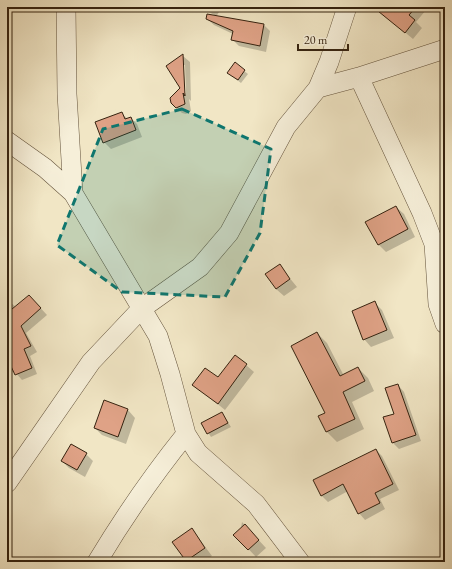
<svg xmlns="http://www.w3.org/2000/svg" width="452" height="569" viewBox="0 0 452 569" font-family="'EB Garamond',serif">
<style>
.shadow{fill:#0003;fill-rule:evenodd}
.building{fill:#dfa286;stroke:#35220f}
.lines{fill:none;stroke-linecap:round;stroke-linejoin:round}
.minor-casing{stroke:#64533c;stroke-width:20}
.minor{stroke:#f6efd9;stroke-width:19}
.marked{fill:#0f766e;fill-opacity:0.2;stroke:#0f766e;stroke-width:3;stroke-dasharray:8 5;stroke-linejoin:round}
</style>
<rect width="100%" height="100%" fill="#f1e6c5"/>
<filter id="stains"><feTurbulence type="fractalNoise" baseFrequency=".005" numOctaves="4"/><feColorMatrix values="0 0 0 0 .2 0 0 0 0 .09 0 0 0 0 .02 0 0 0 .5 -.17"/></filter>
<radialGradient id="worn" r=".72"><stop offset=".6" stop-color="#630" stop-opacity="0"/><stop offset="1" stop-color="#630" stop-opacity=".3"/></radialGradient>
<path class="shadow" d="M200,7H222L216,17L264,25L270,31L266,52L239,46L232,39L233,34L214,25L207,19L216,16Z
M388,7H424L426,10L416,22L422,28L413,39L383,14Z
M183,56L190,62L191,101L189,99L191,111L186,114L182,113L172,103L181,88L167,66ZM183,65H185L186,94L184,92Z
M235,64L248,74L241,83L232,76Z
M121,113L128,119L131,118L137,124L142,137L111,149L104,142Z
M396,207L404,214L415,237L386,252L378,244Z
M279,265L297,287L284,296L276,289Z
M35,302L47,315L26,333L37,352L30,356L37,374L22,380L14,371L7,375V305L11,303L16,307Z
M375,303L382,310L394,338L371,347L364,339Z
M317,333L327,343L344,376L358,368L368,378L374,391L352,402L364,429L337,442L327,432L320,417L326,414Z
M246,365L254,372L225,410L194,385L218,378Z
M398,385L404,392L421,441L399,449L393,443Z
M105,402L128,410L135,418L126,444L102,435L95,428Z
M222,413L231,427L211,437L202,423Z
M376,450L382,456L399,490L380,499L385,509L365,520L359,513L348,491L328,502L321,495Z
M86,454L93,461L85,477L69,468L62,461Z
M242,522L266,548L256,557L239,539Z
M192,529L212,556L203,562H188L174,542Z"/>
<path class="building" d="M373,7H416L409,15L415,20L405,33Z
M207,14L264,24L260,46L231,40L233,31L206,19Z
M183,54L185,96L183,93L185,104L176,108L171,103L170,98L180,88L166,66Z
M235,62L245,70L238,80L227,73Z
M122,112L125,119L131,117L136,130L103,143L95,122Z
M396,206L408,229L378,245L365,222Z
M280,264L290,279L276,289L265,274Z
M29,295L41,308L21,326L31,346L24,349L32,368L15,375L10,364L7,365V301L12,309Z
M375,301L387,330L363,340L352,311Z
M317,332L340,376L358,367L365,381L343,392L355,419L326,432L318,416L325,413L291,346Z
M235,355L247,364L218,404L192,385L205,368L218,377Z
M398,384L416,435L392,443L383,417L394,414L385,388Z
M104,400L128,409L118,437L94,428Z
M222,412L228,423L207,434L201,423Z
M71,444L87,453L77,470L61,461Z
M376,449L393,484L375,493L380,503L358,514L343,484L321,496L313,480Z
M245,524L259,540L248,550L233,535Z
M192,528L205,548L186,561L172,542Z"/>
<g class="lines">
<defs>
<path id="minor" d="M66,7L67,94L73,193
M359,77L422,213L434,244L438,304L445,324
M318,88L329,62L347,7
M7,141L45,168L73,193L158,336L170,374L186,434L198,453L256,504L300,562
M7,483L91,362L141,309L200,267L229,233L286,127L318,88L359,77L445,49
M97,562C124,517 153,475 186,434"/>
</defs>
<use href="#minor" class="minor-casing"/>
<use href="#minor" class="minor"/>
</g>
<path class="marked" d="M182,109L271,149L260,233L225,297L122,292L57,245L103,129Z"/>
<rect width="452" height="569" fill="none" stroke="#f1e6c5" stroke-width="24"/>
<rect x="8" y="8" width="436" height="553" fill="none" stroke="#35220f" stroke-width="2"/>
<rect x="12" y="12" width="428" height="545" fill="none" stroke="#35220f"/>
<path d="M298 44v6h50v-6" fill="none" stroke="#35220f" stroke-width="2"/>
<text x="304" y="44" font-size="12" fill="#35220f" stroke="#f6efd9" stroke-width="3" paint-order="stroke">20 m</text>
<rect width="100%" height="100%" filter="url(#stains)"/>
<rect width="100%" height="100%" fill="url(#worn)"/>
</svg>
